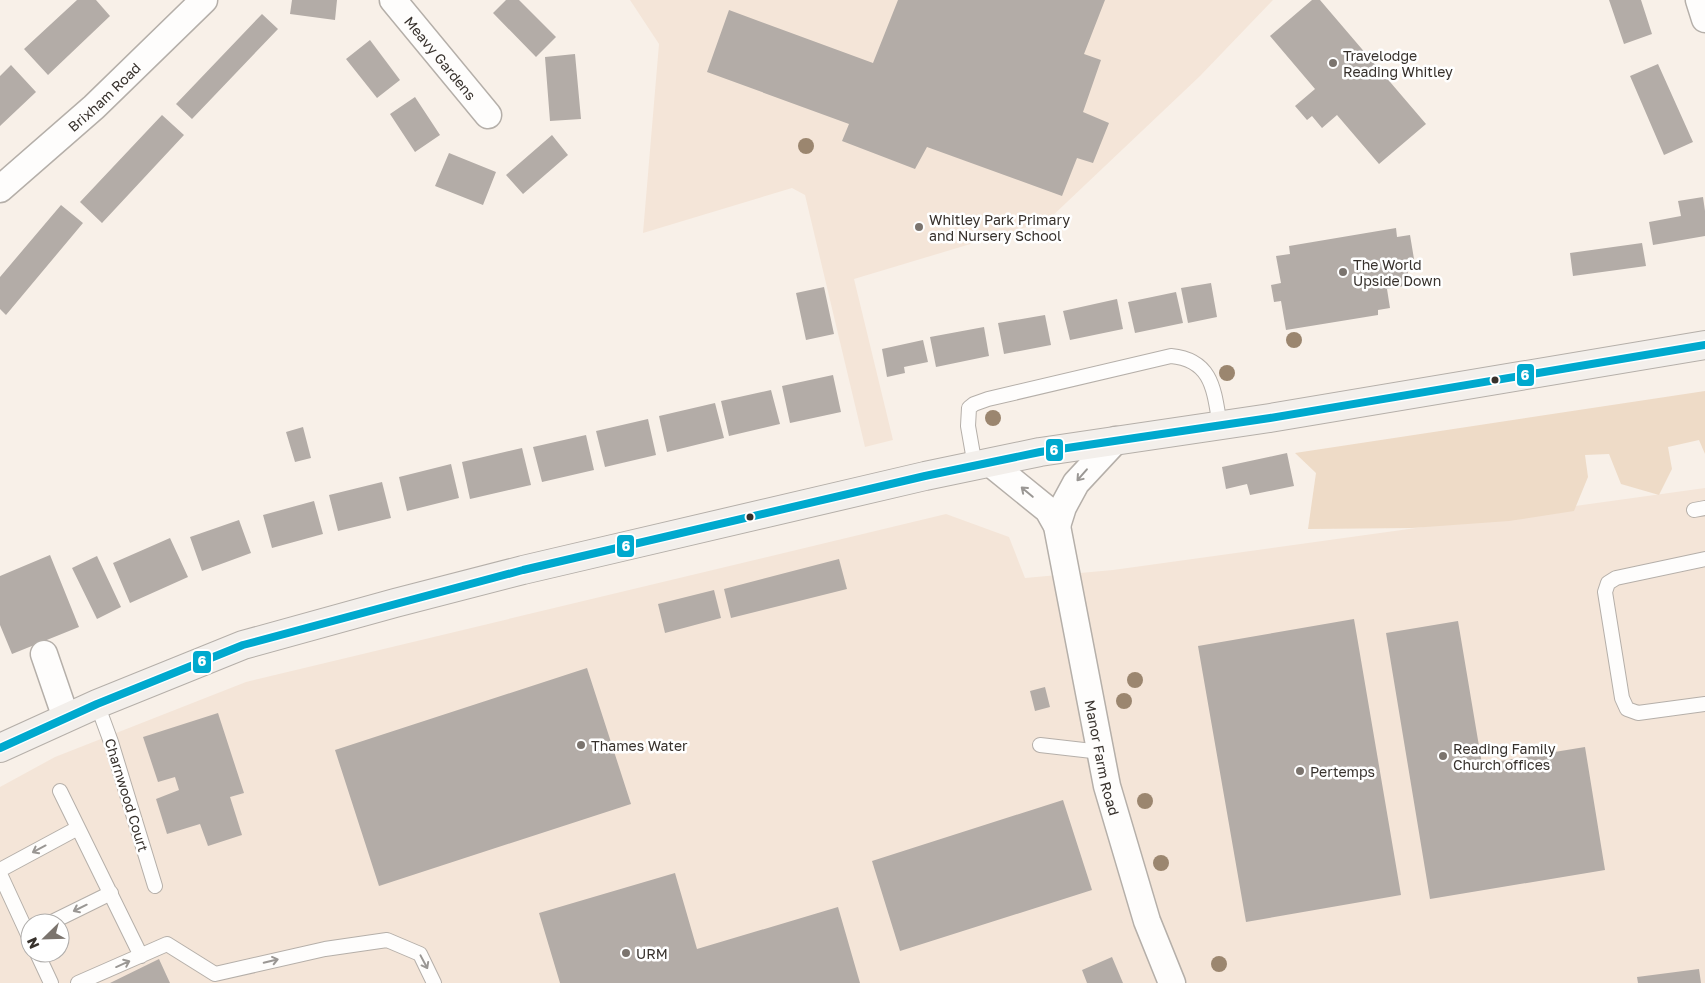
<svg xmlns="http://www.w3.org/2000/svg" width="1705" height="983" viewBox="0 0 1705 983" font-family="'Golos Text',sans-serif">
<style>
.built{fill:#f4e5d8;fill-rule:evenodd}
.green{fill:#eedbc7}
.building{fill:#b3aca7}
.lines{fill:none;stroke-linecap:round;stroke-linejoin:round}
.service-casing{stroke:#b5afa9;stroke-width:16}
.minor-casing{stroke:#b5afa9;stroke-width:29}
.secondary-casing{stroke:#b5afa9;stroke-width:30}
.service{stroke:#fefdfc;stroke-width:14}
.minor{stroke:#fefdfc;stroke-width:26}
.secondary{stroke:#f3efeb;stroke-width:28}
.bus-1-casing{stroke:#fff;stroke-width:11}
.bus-1{stroke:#00a9ce;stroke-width:8}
.tree{fill:#9b866f}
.oneway{stroke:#9a9794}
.poi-dot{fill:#7b746e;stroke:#fff;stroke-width:2}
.bus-dot{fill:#37312c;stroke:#fff;stroke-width:2}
.labels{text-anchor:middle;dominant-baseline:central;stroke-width:5;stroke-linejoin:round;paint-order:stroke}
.poi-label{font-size:14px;fill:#37312c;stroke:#fff;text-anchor:start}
.street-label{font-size:14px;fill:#37312c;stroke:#fff}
.line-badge{stroke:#fff;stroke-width:2}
.badge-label{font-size:14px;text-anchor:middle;font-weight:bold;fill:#fff}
</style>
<rect width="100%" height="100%" fill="#f8f0e8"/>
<path class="built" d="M630,0H1273L1200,76L1047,221L854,279L893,440L865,447L805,195L792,188L643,233L659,44Z
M1705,488V983H0V787L55,757L246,682L946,514L1009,537L1025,578L1113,570ZM30,923H60V953H30Z"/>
<path class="green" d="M1705,391V454L1699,440L1668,447L1672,469L1659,495L1621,484L1609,454L1585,455L1588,477L1574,511L1509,521L1412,528L1308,529L1316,473L1295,453Z"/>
<path class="building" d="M77,0H96L110,16L48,75L24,49Z
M292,0H337L335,20L290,14Z
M506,0H519L556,37L536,57L493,13Z
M898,0H1105L1084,54L1101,60L1083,112L1109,123L1093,163L1077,158L1062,196L927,147L915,169L842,141L849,124L707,72L729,10L873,63Z
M1312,0H1320L1426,124L1379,164L1337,115L1322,128L1312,116L1307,120L1295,106L1315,89L1270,36Z
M1609,0H1641L1652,34L1624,44Z
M262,14L278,29L192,119L176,104Z
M370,40L400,80L377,98L346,59Z
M575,54L581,119L550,121L545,57Z
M1658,64L1693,142L1664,155L1630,76Z
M11,65L36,92L0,126V76Z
M415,97L440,135L415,152L390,114Z
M162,115L184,135L102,223L80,202Z
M552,135L568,155L523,194L506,175Z
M449,153L496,172L483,205L435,186Z
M1703,197L1705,211V236L1653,245L1649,222L1681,216L1678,201Z
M61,205L83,223L6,315L0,309V277Z
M1396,228L1397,237L1410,235L1414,259L1406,261L1410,285L1387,289L1390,308L1378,310V315L1286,330L1281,301L1274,302L1271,285L1281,283L1276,256L1290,254L1289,246Z
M1642,243L1646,266L1573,276L1570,253Z
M1211,283L1217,317L1188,323L1181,288Z
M824,287L834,334L806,340L796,293Z
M1176,292L1183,323L1135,333L1128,302Z
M1117,299L1123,329L1070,340L1063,311Z
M1045,315L1051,345L1004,354L998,323Z
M984,327L989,356L936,367L930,337Z
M923,340L928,362L904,367L905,373L887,377L882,349Z
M833,375L841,412L790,423L782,386Z
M771,390L780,424L729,436L721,401Z
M715,403L724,438L667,452L659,416Z
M648,419L656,455L605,467L596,431Z
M303,427L311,458L295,462L286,432Z
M586,435L594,470L542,482L533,447Z
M522,448L531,485L470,499L462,462Z
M1287,453L1294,486L1250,495L1247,484L1226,489L1222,467Z
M451,464L459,498L407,511L399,477Z
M382,482L391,518L338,531L329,495Z
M314,501L323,534L272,548L263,515Z
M239,520L251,553L202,571L190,537Z
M170,538L188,577L130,603L113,563Z
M50,555L79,627L12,654L0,625V576Z
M97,556L121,607L97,619L72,568Z
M839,559L847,589L731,618L724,589Z
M714,590L721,618L665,633L658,604Z
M1354,619L1401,895L1246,922L1198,646Z
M1458,621L1482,764L1585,747L1605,870L1430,899L1386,633Z
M587,668L631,804L379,886L335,750Z
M1045,687L1050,707L1035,711L1030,691Z
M218,713L244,793L230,797L242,835L208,846L200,824L167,834L156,799L179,790L175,777L158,782L143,737Z
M1063,800L1092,890L900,951L872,861Z
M675,873L697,949L838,907L860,983H560L539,913Z
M1112,957L1123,983H1087L1082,970Z
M159,959L170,983H110Z
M1699,969L1701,983H1638L1637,977Z"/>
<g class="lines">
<defs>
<path id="service" d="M975,466L968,426L969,408L974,404L988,399L1171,356C1213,360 1214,391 1220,426
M1694,510L1705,508
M1705,559L1616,578L1608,583L1605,592L1622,698L1627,709L1638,713L1705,704
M97,704L111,742L155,886
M1040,745L1101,752
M60,791L141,956
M0,870L78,828
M0,874L30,939
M50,923L111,893
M37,953L51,983
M78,983L167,944L215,974L325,949L387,940L420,954L434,983"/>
<g id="minor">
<path id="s1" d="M393,0L488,115"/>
<path d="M1699,0L1705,19"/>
<path id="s2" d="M0,189L94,107L204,0"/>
<path id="s3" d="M990,463L1048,510L1057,526L1107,786L1147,921L1172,983"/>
<path d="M1057,526L1063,507L1076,483L1116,440"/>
<path d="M44,654L66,718"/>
</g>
<path id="secondary" d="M0,748L97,704L243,645L395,603L523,570L925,476L1040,452L1270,418L1705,345"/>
</defs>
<use href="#service" class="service-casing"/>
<use href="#minor" class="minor-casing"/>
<use href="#secondary" class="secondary-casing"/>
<use href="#service" class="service"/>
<use href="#minor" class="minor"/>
<use href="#secondary" class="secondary"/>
<defs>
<path id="bus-1" d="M0,748L97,704L243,645L523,570L925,476L1040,452L1270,418L1705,345"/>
</defs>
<use href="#bus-1" class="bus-1-casing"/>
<use href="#bus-1" class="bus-1"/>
</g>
<g class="tree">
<circle cx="806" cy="146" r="8"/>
<circle cx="1294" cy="340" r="8"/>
<circle cx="1227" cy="373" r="8"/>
<circle cx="993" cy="418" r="8"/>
<circle cx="1135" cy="680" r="8"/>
<circle cx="1124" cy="701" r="8"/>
<circle cx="1145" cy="801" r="8"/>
<circle cx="1161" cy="863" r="8"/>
<circle cx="1219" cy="964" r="8"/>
</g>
<defs><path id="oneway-shaft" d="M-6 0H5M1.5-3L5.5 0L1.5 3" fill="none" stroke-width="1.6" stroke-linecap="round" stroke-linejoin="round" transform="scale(1.25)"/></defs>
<g class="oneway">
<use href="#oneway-shaft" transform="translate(1082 475) rotate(131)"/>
<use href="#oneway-shaft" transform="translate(1027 492) rotate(-140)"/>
<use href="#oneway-shaft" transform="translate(39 849) rotate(152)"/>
<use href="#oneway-shaft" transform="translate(80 908) rotate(154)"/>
<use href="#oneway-shaft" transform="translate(271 961) rotate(-13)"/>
<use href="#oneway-shaft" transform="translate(424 962) rotate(62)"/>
<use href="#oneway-shaft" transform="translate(123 964) rotate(-24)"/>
</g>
<g class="poi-dot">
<circle cx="1333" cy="63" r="5"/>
<circle cx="919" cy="227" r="5"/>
<circle cx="1343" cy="272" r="5"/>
<circle cx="581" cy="745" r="5"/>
<circle cx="1443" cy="756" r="5"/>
<circle cx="1300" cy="771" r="5"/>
<circle cx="626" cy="953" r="5"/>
</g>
<g class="bus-dot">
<circle cx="1495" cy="380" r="4.5"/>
<circle cx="750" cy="517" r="4.5"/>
</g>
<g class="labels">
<g class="poi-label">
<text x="1343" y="55">Travelodge<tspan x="1343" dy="16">Reading Whitley</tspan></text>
<text x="929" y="219">Whitley Park Primary<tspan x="929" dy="16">and Nursery School</tspan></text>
<text x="1353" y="264">The World<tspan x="1353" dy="16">Upside Down</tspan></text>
<text x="591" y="745">Thames Water</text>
<text x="1453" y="748">Reading Family<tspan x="1453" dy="16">Church offices</tspan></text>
<text x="1310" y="771">Pertemps</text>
<text x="636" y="953">URM</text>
</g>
<g class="street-label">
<text stroke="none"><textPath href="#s1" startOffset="75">Meavy Gardens</textPath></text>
<text stroke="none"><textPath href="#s2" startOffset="139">Brixham Road</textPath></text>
<text stroke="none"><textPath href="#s3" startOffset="329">Manor Farm Road</textPath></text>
<text transform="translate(127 795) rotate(73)">Charnwood Court</text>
</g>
</g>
<g class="line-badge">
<rect x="1516" y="363" width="19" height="24" rx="5" fill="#00a9ce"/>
<rect x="1045" y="438" width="19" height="24" rx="5" fill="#00a9ce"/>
<rect x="616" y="534" width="19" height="24" rx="5" fill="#00a9ce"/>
<rect x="192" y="650" width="20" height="24" rx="5" fill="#00a9ce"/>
</g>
<g class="badge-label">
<text x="1525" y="380">6</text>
<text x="1054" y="455">6</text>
<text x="626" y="551">6</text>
<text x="202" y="666">6</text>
</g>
<g transform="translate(45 938) rotate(247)"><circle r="24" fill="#ffffff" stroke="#afadab"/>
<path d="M0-4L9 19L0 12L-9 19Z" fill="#7b746e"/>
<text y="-8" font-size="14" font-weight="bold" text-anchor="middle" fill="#37312c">N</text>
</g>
</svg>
